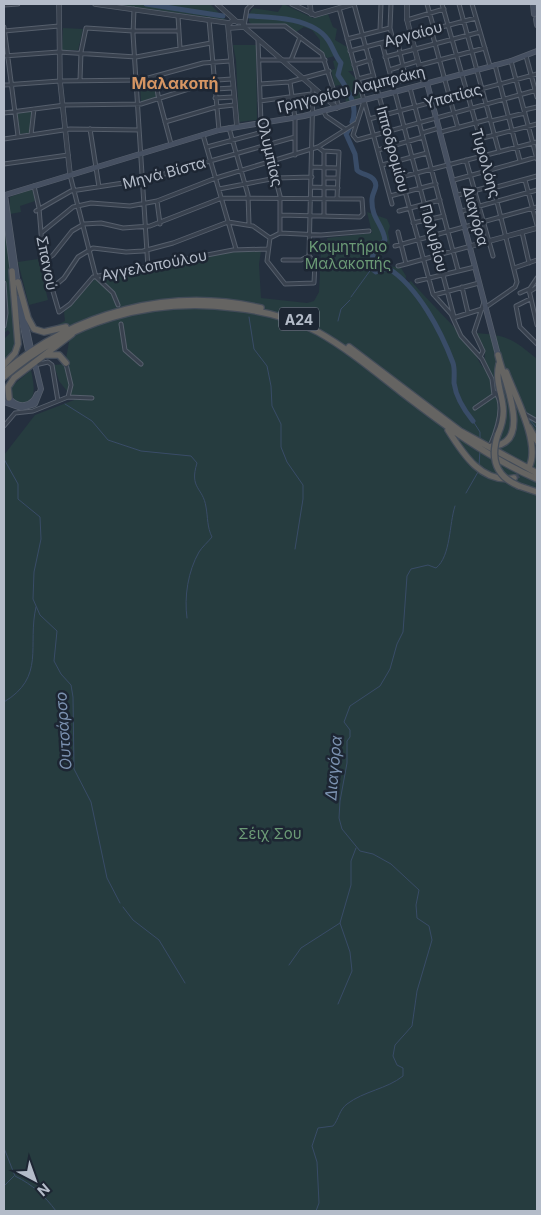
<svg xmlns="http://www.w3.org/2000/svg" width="541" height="1215" viewBox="0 0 541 1215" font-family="Inter,sans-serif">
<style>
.green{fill:#263c3f}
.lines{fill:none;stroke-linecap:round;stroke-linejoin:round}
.stream{stroke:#394c67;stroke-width:1}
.river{stroke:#394c67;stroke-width:5}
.trunk-tunnel{stroke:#3a4453;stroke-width:5.5;stroke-dasharray:5.5 3;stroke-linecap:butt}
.minor-casing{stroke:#565f6c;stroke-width:5}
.tertiary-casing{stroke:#565f6c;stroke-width:5.5}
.secondary-casing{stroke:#565f6c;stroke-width:6}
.trunk-casing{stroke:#434c59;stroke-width:8}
.minor{stroke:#38414e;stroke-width:3}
.tertiary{stroke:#38414e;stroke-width:4}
.secondary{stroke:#465061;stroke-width:4.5}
.trunk{stroke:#656462;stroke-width:5.5}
.trunk-bridge-casing{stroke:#434c59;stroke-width:8;stroke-linecap:butt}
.trunk-bridge{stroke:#656462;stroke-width:5.5}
.labels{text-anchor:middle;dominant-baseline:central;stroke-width:5;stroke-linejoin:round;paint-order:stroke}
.shield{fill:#1d2633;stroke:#878f9c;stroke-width:1}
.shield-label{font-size:14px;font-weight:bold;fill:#b4bcc9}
.street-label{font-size:15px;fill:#b4bcc9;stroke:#1d2633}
.park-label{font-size:15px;fill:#6b9a76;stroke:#1d2633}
.neighbourhood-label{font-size:16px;font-weight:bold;fill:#d59563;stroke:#1d2633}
.water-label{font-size:16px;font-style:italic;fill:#7c92b1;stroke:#1d2633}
</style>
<rect width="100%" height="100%" fill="#242f3e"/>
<path class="green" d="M114,4H210L226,20Z
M283,4L313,18L328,14L333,27L337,29L335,40L347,47L353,71H348L356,79L361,98L346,102L343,84L335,86L331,70L335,69L333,61L336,60L335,56L327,58L320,50V40L312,30L304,27L296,32L285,25L252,24L249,22V14L253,8L278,12Z
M63,28L83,29L78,50H62Z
M233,45H256L257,120L239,122L236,60Z
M154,80L156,97L141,102L140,82Z
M32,111L29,133L20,134L17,113Z
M32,189L35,201L20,206L21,212L10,214V197Z
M367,212L387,219L390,226L388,232L390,244L383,248L382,258L390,266L401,268L406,276L405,284L411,281C431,304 453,324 472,348C476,354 479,364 484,368L485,351L476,333C507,335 513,339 537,359V1211H4V455L35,415L74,400L59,381L54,365L65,364L69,342L67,326L47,330L65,321L64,312L95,279L235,251H261L259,264L261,298L307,303L314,301L319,292L321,253L327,249L330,262L327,238L372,233Z
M4,220L12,279L16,348L4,364V339L10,333L8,330L4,333L7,311L4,274Z
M38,259L48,300L29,305L18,262Z
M31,370C34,385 39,405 17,403L10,395L12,386Z"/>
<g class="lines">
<path class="stream" d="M351,297L372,268
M249,317L254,349L267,366L271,386L272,406L281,424V447L287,462L303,485V499L295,549
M338,321L341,309L350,300
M65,404L92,421L108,440L141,451L191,456L197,463C189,489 203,487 206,507C208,518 207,527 212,537C208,542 202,547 199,552C188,571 184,597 187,618
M529,419L537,428
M473,421L480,432V438
M4,459L18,484V499L40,517L41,539L34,572L33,599L40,615L57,631L54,661L61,674L71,685L73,697L74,769L91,802L107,878L120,903
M479,466L480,450
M466,493L478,472
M4,702C46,677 27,646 36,607
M123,907L133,920L159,940L185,983
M289,965L301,948L340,923
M338,1004L352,971L350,952L340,923L351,885V861L356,848
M4,1148L15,1176C33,1185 44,1195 56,1211
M4,1186L14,1176
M316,1211L319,1203L317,1162L312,1146L318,1128L333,1126C339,1119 339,1110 347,1104C364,1091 387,1089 403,1076V1068L397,1065L393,1056L395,1045L412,1026L417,991L432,940L429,926L417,918L416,905L419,890L391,864L373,854L360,851L342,829L339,818L340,801L347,763V741L350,737V730L344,722L350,706L380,686L390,669L397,644L403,632L407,576L411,569L428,565L436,568C451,556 449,524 455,506
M537,1211V1205"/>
<path class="river" d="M146,4L223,16
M249,16C273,17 313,18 328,40C333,47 335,56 341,63L338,75C347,88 359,106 352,122
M349,129L346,134L355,154L357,170C361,175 370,174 374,180C379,187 372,192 372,199C371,219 383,224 385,240L374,251L370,267L376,272L388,268C418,287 441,331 453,363C455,369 454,376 454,383C456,397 464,410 473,421"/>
<path class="trunk-tunnel" d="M514,478L527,470"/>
<defs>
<path id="minor" d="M252,4L247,9L244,26H285L322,54L339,107
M354,4L433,294L451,314L461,336L482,359L492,379L494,395L475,408
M391,4L390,28L393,40
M427,4L434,29
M442,4L489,170L517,282L515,287L486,307
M459,4L499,152
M472,4L490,66
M4,5L18,4
M339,8L392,204
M134,9L133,34L148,268
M178,16L180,48
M209,20L219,130
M407,20L444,9
M4,27L18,136
M431,29L458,128
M380,30L381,4
M4,31L59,26
M347,39L390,28
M397,39L406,80
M258,41L261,123L280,196V233
M382,43L454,317
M350,51L476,18
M4,56L59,52L136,57L211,43
M526,56L537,97
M385,57L480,32
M259,60H325
M291,60L300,37
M511,61L537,159
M354,65L370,60
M420,65L485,48
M495,65L520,161
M389,70L418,61
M155,76L158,95L171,144
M358,79L373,75
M80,80L81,52L86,28L133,31H179
M290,82L295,118V155
M392,83L422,75
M260,84L289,82L329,71
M4,85L60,81L141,80L203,63L230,61
M410,88L458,270
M215,89L233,88
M215,98L233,97
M260,101L311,94
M364,101L353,135L357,140L537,90
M524,110L537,107
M324,112L326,116L345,129
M4,113L65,105L141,104L217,80L232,79
M369,119L537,74
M491,121L525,113
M165,122L216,107L234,105
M229,128L248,195L249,224
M90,129L99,187
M441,132L490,119
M422,133L439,128
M31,135L34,109
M203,135L236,249
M4,139L70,129L139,130
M479,139L537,124
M207,147L263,132
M318,147L323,151L339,152L337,198
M378,150L423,137
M324,151V216
M466,160L493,256
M4,164L68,155
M382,165L427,153
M311,167L338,168
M70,175L96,277L113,293L118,305
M401,177L537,142
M324,178H338
M454,180L537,157
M525,180L537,225
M34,186L39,208L43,257L59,312L70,304L93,277L233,250L267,249
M311,187L338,188
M493,188L537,176
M219,189L276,178L312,177
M458,195L492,186
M390,196L436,184
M157,201L160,224
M36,211L71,191L143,180L295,137
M399,211L440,200
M462,211L537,190
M413,223L444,216
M522,232L529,263
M41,233L73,207L91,203L130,206L157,201L216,178L318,147L356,123
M270,238L267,261L285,284L314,283L315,263L309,256
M270,238L280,233L321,235L369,231
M395,246L537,207
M283,260H301L309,256L313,87
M44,261L53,255L72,231L84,224L101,223L123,228L150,226L222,198L362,199L363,214L360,217L280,215
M406,264L471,246
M398,266L406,264L398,232
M514,268L537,260
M537,278L529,290L537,325
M417,281L475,267
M4,283L6,313L4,326
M462,287L468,313
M52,288L64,278L78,257L93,248L126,252L143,251L173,243L228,222L253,226L270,238
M529,292L537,287
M520,293L529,289
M434,295L479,283
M530,299L516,306L520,327L537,344
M453,318L482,309
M121,324L125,350L141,364
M480,357L483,351L474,332L484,302
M66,364L71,385L68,397
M35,365L48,362L52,365L58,401
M523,413L537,421
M4,426L15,413L33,411L68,397L92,398
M490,446C496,432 506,405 495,392"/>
<path id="tertiary" d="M59,4L60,81L70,174
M95,4L229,23
M217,4L237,22
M292,4L315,15L353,4
M310,4L311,14
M407,4V20L424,84
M232,21L242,22L244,27L229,28L228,25Z
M228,26L237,127
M244,27L337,108
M471,246L537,228"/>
<path id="secondary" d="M533,4L534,14
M536,19L537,25
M427,83L498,355
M5,195L219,130L304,116L511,61L537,51
M5,195L18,285
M4,203L13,273
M17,298L28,351
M20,298L31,349
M9,398C18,409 32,407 37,394
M4,402L21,408L35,404L41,389L35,364"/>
<path id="trunk" d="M18,282L28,318L34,329L44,332L66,327
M349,347L460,431L537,473
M46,355H59L66,363
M4,365L15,353L18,344L12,271
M4,372C75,312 170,287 261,308
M506,372C515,396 541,444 529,467
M4,377C69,321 150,297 235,308C264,311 292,318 318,332C348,349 374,371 401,392C444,425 487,457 537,479
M9,398L8,387L14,378L72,334
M529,427L537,441
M448,430C463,454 482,484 514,478
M498,434C512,403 493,390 499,364
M492,446C534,444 503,378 498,355
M519,486L537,492"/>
</defs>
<use href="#minor" class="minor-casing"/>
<use href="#tertiary" class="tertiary-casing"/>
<use href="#secondary" class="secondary-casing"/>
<use href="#trunk" class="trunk-casing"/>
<use href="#minor" class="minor"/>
<use href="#tertiary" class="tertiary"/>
<use href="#secondary" class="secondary"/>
<use href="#trunk" class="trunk"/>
<defs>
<path id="trunk-bridge" d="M498,434C490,458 495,476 519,486"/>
</defs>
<use href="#trunk-bridge" class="trunk-bridge-casing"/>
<use href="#trunk-bridge" class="trunk-bridge"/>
</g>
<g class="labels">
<rect class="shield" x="279" y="307.5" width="40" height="23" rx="4"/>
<g class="shield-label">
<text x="299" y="319">Α24</text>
</g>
<g class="street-label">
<text transform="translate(413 34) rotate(-15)">Αργαίου</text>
<text transform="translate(351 89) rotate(-14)">Γρηγορίου Λαμπράκη</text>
<text transform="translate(453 96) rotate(-15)">Υπατίας</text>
<text transform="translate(393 149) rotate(75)">Ιπποδρομίου</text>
<text transform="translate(270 152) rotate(77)">Ολυμπίας</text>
<text transform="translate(486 163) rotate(74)">Τυρολόης</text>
<text transform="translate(164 173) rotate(-15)">Μηνά Βίστα</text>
<text transform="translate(476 216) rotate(75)">Διαγόρα</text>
<text transform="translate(434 238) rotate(75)">Πολυβίου</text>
<text transform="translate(47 263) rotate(79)">Σπανού</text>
<text transform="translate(154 265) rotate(-11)">Αγγελοπούλου</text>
</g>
<g class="park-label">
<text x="348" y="246">Κοιμητήριο<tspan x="348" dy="17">Μαλακοπής</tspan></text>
<text x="270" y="833">Σέιχ Σου</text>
</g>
<g class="neighbourhood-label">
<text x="175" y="83">Μαλακοπή</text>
</g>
<g class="water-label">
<text transform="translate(63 731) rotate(-94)">Ουτσάρσο</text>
<text transform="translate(333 768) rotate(-85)">Διαγόρα</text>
</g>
</g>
<rect width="541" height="1215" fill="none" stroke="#b4bcc9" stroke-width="10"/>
<g transform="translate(35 1180) rotate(139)" stroke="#1d2633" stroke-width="4" paint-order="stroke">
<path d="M0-4L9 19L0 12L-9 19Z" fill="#b4bcc9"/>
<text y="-8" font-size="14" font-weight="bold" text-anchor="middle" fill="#b4bcc9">N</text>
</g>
</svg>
